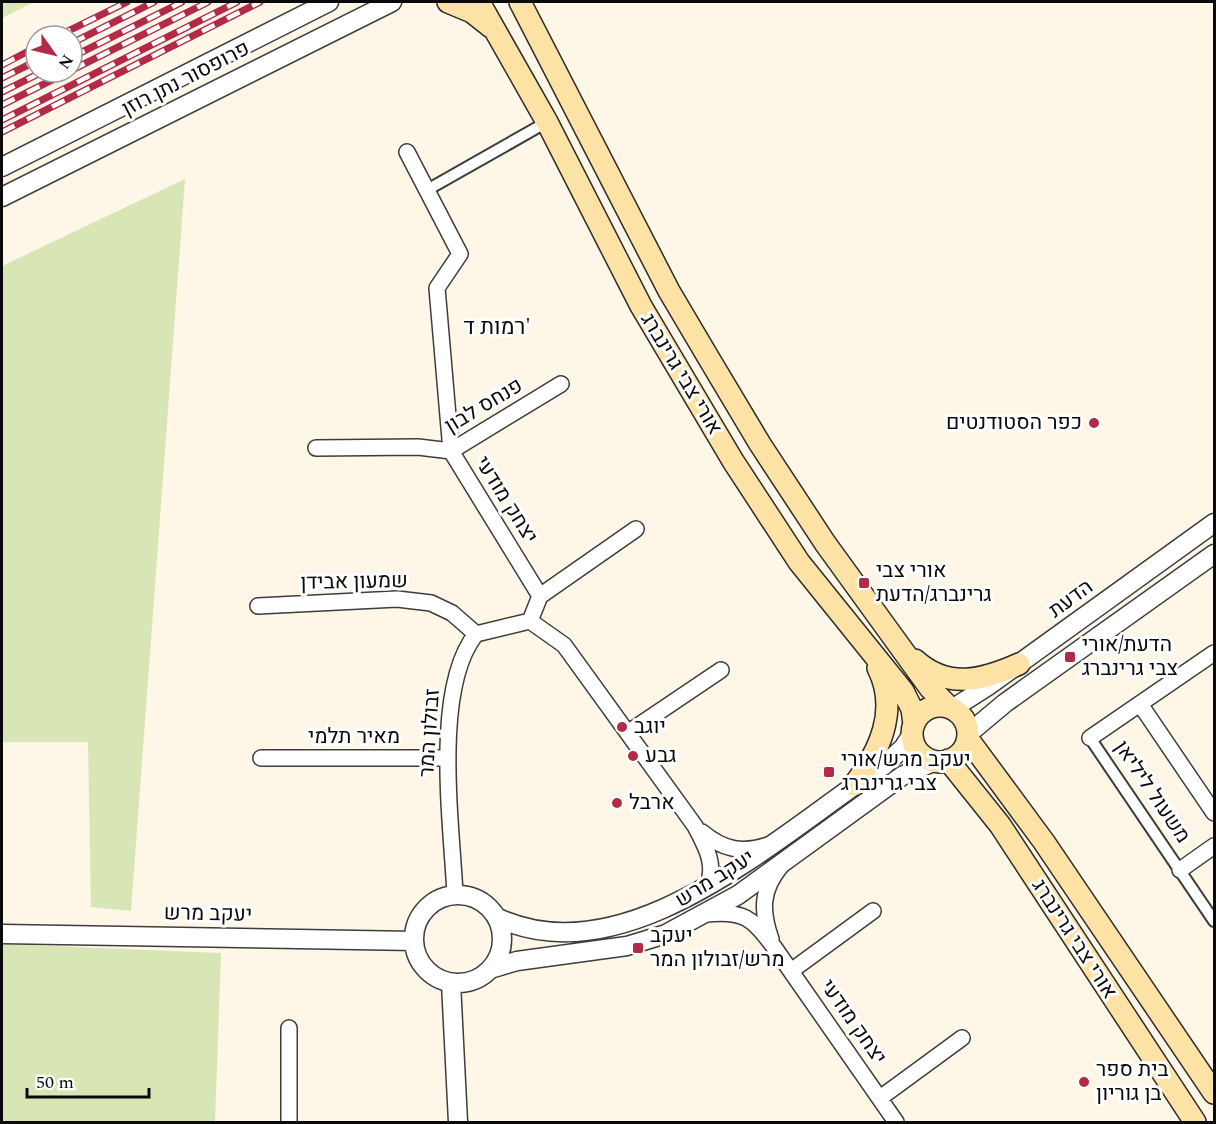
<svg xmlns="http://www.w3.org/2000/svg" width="1216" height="1124" viewBox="0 0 1216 1124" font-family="Spectral,Heebo,serif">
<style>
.green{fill:#d7e6b4}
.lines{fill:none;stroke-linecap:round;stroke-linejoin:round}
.pedestrian-casing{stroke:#3d3d3d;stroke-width:14}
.minor-casing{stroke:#3d3d3d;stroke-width:18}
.tertiary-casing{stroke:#3d3d3d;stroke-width:21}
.secondary-casing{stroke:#2c2c2c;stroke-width:24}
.pedestrian{stroke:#fff;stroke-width:10}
.minor{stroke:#fff;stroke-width:15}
.tertiary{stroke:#fff;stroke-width:18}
.secondary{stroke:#fce2a5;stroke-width:21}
.rail-casing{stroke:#b32948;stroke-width:7}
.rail{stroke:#fff;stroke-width:4.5;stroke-dasharray:14;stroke-linecap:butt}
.poi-dot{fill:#b32948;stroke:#fff;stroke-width:2}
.labels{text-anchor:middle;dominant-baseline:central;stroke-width:6;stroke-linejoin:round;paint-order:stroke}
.street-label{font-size:21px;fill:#0a0a0a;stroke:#fff}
.poi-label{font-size:21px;fill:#0a0a0a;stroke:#fff;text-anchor:start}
.neighbourhood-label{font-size:22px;fill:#0a0a0a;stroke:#fff}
</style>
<rect width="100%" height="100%" fill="#fef6e7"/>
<path class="green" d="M2,2H34L2,18Z
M185,179L131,911L91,907L88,742H2V266Z
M2,944L221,953L215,1122H2Z"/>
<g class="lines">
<defs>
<path id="pedestrian" d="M427,190L547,122
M1090,738L1214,921"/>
<path id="minor" d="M407,152L460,254L437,288L451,451L540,596L530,621
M316,448L418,447L451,451L561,384
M540,596L636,529
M258,606L397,599L431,603L452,613L476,634
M530,621L564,645L695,826C705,845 717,865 707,887
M1140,704L1214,813
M629,732L721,670
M1090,738L1214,653
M261,758H448
M702,832C722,849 742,854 768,845
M1180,870L1214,846
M455,895C452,826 432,689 476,634L530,621
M706,914C744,910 752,918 774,947L896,1122
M771,939C761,911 761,890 781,866
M791,971L873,911
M289,1028V1122
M880,1098L962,1038"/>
<path id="tertiary" d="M2,167L329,2
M2,197L392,2
M952,709L988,686L1214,523
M968,734L1005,703L1214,554
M414 939a44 44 0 1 1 88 0a44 44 0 1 1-88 0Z
M496,917C627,980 780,833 883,766L903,748L913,733
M2,934L414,941
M490,969L517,961L627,946L666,934L738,895L902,776L935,761
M451,983L458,1122"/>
<path id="secondary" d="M448,2L472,12L491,27
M479,2L547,122L641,306L733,461L799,562L903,691L912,709L914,724
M520,2L669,291L708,357L760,444L825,543L930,688L949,707
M915,660C948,690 983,680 1019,664
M912 734a28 28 0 1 1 56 0a28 28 0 1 1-56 0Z
M968,739L1044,842L1214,1093
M948,760L1000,825L1195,1122
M854,785C880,751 899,710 878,668"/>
</defs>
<use href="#pedestrian" class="pedestrian-casing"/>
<use href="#minor" class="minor-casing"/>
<use href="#tertiary" class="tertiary-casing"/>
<use href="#secondary" class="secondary-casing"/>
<use href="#pedestrian" class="pedestrian"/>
<use href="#minor" class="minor"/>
<use href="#tertiary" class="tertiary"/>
<use href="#secondary" class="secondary"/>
<defs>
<path id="rail" d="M58,36L127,2
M72,43L154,2
M72,57L182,2
M2,65L36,47
M72,70L208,2
M2,78L36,61
M2,92L42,72
M2,105L68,72
M2,120L237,2
M2,132L260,2"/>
</defs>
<use href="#rail" class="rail-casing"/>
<use href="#rail" class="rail"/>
</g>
<g class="poi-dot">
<circle cx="1094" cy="423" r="6"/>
<rect x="858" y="577" width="12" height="12" rx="3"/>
<rect x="1064" y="651" width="12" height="12" rx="3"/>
<circle cx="622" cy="727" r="6"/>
<circle cx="633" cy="756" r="6"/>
<rect x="823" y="766" width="12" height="12" rx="3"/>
<circle cx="617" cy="803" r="6"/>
<rect x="632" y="942" width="12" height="12" rx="3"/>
<circle cx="1084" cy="1082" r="6"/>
</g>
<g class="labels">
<g class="street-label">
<text transform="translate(186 79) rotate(-27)">פרופסור נתן רוזן</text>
<text transform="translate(681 374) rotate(59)">אורי צבי גרינברג</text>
<text transform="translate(484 406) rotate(-31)">פנחס לבון</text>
<text transform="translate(506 500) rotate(58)">יצחק מודעי</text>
<text transform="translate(354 582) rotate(-1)">שמעון אבידן</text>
<text transform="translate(1071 599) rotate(-36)">הדעת</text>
<text transform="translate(430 733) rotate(-86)">זבולון המר</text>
<text x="354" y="737">מאיר תלמי</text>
<text transform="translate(1152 792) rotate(56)">משעול ליליאן</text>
<text transform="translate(715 879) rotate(-32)">יעקב מרש</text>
<text transform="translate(208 914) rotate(1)">יעקב מרש</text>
<text transform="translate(1074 939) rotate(57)">אורי צבי גרינברג</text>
<text transform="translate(853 1022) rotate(55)">יצחק מודעי</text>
</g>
<g class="poi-label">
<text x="1082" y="423" text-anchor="end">כפר הסטודנטים</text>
<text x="876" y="571">אורי צבי<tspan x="876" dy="24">גרינברג/הדעת</tspan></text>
<text x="1082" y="645">הדעת/אורי<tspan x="1082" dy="24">צבי גרינברג</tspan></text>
<text x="634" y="727">יוגב</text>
<text x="645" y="756">גבע</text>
<text x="841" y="760">יעקב מרש/אורי<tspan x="841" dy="24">צבי גרינברג</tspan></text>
<text x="629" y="803">ארבל</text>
<text x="650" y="936">יעקב<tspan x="650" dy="24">מרש/זבולון המר</tspan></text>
<text x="1096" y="1070">בית ספר<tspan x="1096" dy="24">בן גוריון</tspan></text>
</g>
<g class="neighbourhood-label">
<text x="497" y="327">רמות ד'</text>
</g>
</g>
<rect width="1216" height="1124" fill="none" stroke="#0a0a0a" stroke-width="6"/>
<g transform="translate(54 54) rotate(124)"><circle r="28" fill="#ffffff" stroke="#9d9d9d" stroke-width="1.5"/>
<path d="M0-4.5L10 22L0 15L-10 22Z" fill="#b32948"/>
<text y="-9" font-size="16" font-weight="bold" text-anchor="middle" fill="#0a0a0a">N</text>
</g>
<path d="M27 1088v9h122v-9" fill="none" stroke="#0a0a0a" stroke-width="3"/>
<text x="36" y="1088" font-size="18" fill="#0a0a0a" stroke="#ffffff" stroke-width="4.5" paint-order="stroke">50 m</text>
</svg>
